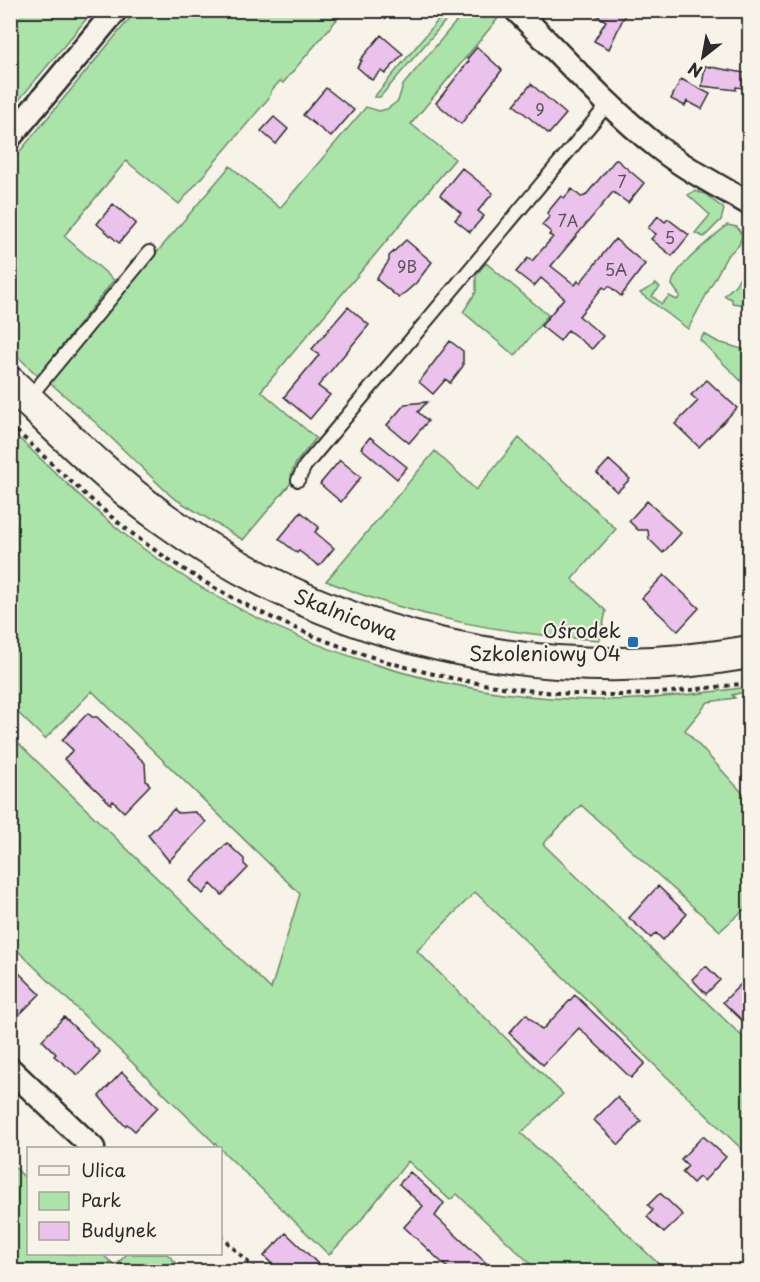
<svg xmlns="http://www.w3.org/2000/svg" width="760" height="1282" viewBox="0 0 760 1282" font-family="'Playpen Sans',sans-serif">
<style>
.green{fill:#abe4a9;stroke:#6b886a;stroke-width:1.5}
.building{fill:#eac2eb;stroke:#2b2b2b;stroke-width:1.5}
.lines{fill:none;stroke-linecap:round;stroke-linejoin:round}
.lane-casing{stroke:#2b2b2b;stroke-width:16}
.street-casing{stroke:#2b2b2b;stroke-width:27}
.secondary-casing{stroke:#2b2b2b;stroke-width:36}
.path{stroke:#2b2b2b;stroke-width:4;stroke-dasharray:4.5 4.5;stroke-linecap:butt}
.lane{stroke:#f7f3e8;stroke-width:12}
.street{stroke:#f7f3e8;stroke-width:22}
.secondary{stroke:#f7f3e8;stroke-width:32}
.poi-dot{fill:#1f6fb2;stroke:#f7f3e8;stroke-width:2}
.labels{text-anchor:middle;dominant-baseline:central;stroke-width:4.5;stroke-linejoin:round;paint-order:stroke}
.number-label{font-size:16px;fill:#5b515b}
.street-label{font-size:20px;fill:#2b2b2b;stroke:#f7f3e8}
.poi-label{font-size:20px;fill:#2b2b2b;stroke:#f7f3e8;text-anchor:end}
</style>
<rect width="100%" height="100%" fill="#f7f3e8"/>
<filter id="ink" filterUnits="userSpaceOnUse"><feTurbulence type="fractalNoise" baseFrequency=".0167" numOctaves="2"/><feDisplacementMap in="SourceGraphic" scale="12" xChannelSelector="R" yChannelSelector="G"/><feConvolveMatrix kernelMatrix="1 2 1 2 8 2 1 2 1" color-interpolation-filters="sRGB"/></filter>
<g filter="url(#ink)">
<path class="green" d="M10,11H93L19,100L11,93Z
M136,11H344L283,83L280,81L271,91L269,98L179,204L126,161L64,236L114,280L38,376L11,350V162Z
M446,11H454L380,97H374Z
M465,11H494L500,16L411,124L455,159L261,391L316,438L296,463L291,475L295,478L243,540L172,497L96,423L48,381L230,166L280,208L366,107L379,111L387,109L398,101L403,85Z
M694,191L705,194L724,209L721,220L704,237L695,233L710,215L688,195Z
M727,225L737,227L742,235L739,245L727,256L688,329L640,293L656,284L660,287L652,296L662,304L669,296L677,300L680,296L672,285C673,268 714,237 727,225Z
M749,260V300L747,305L732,303V299L724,296L736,284Z
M486,263L548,315L515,356L463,312L476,292V275Z
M704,334L718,342L749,351V389L700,340Z
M10,430C49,466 86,504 128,537C267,646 460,708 637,699C675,697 712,692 749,687V691L732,695L735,698L708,702L685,730L749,800V905L720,931L581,805L543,844L749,1043V1156L475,892L417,951L563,1094L521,1133L666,1271H538L457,1194L450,1200L408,1161L358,1224L329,1255L11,944V736L271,989L300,894L92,691L45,739L11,706Z
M519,438L616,529L572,579L606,611L600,640C505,634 415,618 326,581L435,451L476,490Z
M11,1163L28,1181V1254H102L121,1271H11Z
M127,1254H167L185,1271H129L119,1262Z"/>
<path class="building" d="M588,10H627L609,49L594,41L606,21Z
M381,35L403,54L385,74L381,71L372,80L357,67L362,61L360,60Z
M477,47L502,70L461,124L436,103L469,61L467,59Z
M705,66L745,73L743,88L736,87V90L702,86Z
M681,79L710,94L702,109L687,101L685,106L671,99Z
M531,84L566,114L549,134L514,105Z
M326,88L354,110L331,137L303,115Z
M274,117L288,129L276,144L261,131Z
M616,159L644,183L628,203L613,192L551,266L575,285L578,281L580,283L615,239L645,264L621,296L609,286L606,289L603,287L579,316L603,336L592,349L568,330L560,341L541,326L564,298L541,278L534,286L516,272L528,258L532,261L553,237L549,235L551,232L542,225L550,216L547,213L561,196L564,198L572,189L581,197L585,196Z
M462,168L493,193L478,211L484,216L470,232L455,220L461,213L440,195Z
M113,204L136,223L119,243L97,224Z
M658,216L665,222L668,219L689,235L672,256L651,239L656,234L648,228Z
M406,240L432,262L416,283L399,298L376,279L389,261V256Z
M348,307L369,325L318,386L330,395L310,419L284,397L319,355L312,349Z
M450,341L463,351V366L450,383L446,379L433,394L419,382Z
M707,380L737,408L699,447L675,424L698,401L691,395Z
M427,402L418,412L428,421L409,443L387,425L405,404Z
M370,437L407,467L397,479L361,448Z
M340,460L361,477L341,502L320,484Z
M609,460L630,479L617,492L597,473Z
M647,501L681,533L663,553L649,539L648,530H638L629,521Z
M301,512L319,527L315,532L334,548L319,566L299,551L297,553L279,539Z
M664,575L699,608L678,631L642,598Z
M88,713L92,717H97L145,763L146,781L150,785L124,812L113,801L111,804L64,759L73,750L62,740Z
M174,809L178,813L195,812L206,822L169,861L148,835Z
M227,843L244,859V864L248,868L222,895L211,884L203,894L190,881Z
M658,886L687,914L663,940L656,933L651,938L629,918Z
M10,964L40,994L10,1024Z
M706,966L720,980L706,994L692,979Z
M750,975V1028L723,1002Z
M575,995L645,1063L631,1078L579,1028L543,1065L509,1033L526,1014L542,1030Z
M64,1017L100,1052L78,1075L54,1056L56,1054L42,1040Z
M122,1072L158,1107L135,1131L127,1124L125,1126L99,1096Z
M617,1097L641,1121L619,1145L594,1120Z
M703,1136L726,1157L704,1181L699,1177L693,1183L682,1172L688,1166L681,1159Z
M410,1172L444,1203L435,1216L496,1272H452L404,1227L423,1206L399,1184Z
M660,1193L683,1215L664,1233L647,1217L653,1210L648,1205Z
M286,1233L306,1252L326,1272H280L264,1256Z"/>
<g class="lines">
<defs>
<path id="lane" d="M28,399L149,252
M298,480L305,466L609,103"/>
<path id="street" d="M516,10C563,57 607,107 659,148C687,170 719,186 750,204
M10,137L116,10
M10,1069L93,1148"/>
<path id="secondary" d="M10,383C59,429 106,477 160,516C329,640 543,689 750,652"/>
</defs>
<use href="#lane" class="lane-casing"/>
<use href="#street" class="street-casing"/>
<use href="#secondary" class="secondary-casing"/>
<path class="path" d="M10,425C59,470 107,518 162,555C295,645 453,695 614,695C660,695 705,688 750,683
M220,1235L253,1267L248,1272"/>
<use href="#lane" class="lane"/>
<use href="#street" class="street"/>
<use href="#secondary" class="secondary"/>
</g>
</g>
<rect class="poi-dot" x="627" y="636" width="12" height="12" rx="3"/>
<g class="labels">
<g class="number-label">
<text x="540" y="109">9</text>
<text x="622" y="181">7</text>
<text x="568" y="220">7A</text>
<text x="670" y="237">5</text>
<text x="407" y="266">9B</text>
<text x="616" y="269">5A</text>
</g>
<g class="street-label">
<text transform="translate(346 614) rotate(21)">Skalnicowa</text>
</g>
<g class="poi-label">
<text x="621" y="630">Ośrodek<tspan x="621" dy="23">Szkoleniowy 04</tspan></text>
</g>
</g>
<rect width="760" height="1282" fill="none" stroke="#f7f3e8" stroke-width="36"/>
<rect x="18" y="18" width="724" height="1246" fill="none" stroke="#2b2b2b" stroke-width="2" filter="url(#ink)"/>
<rect x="27" y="1147" width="195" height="108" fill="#f7f3e8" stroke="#a5a39c" stroke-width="1.5"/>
<rect x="39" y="1166" width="30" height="9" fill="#f7f3e8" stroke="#a5a39c" stroke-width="1.5"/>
<text x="81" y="1177" font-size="18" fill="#2b2b2b">Ulica</text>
<rect x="39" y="1192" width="30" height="18" fill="#abe4a9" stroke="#a5a39c" stroke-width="1.5"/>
<text x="81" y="1207" font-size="18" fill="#2b2b2b">Park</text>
<rect x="39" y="1222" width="30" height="18" fill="#eac2eb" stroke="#a5a39c" stroke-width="1.5"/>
<text x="81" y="1237" font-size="18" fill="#2b2b2b">Budynek</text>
<g transform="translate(703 57) rotate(211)" stroke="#f7f3e8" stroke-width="4.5" paint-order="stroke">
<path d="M0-4.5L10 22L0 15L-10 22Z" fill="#2b2b2b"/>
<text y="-9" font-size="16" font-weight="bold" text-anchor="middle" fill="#2b2b2b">N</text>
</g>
</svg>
